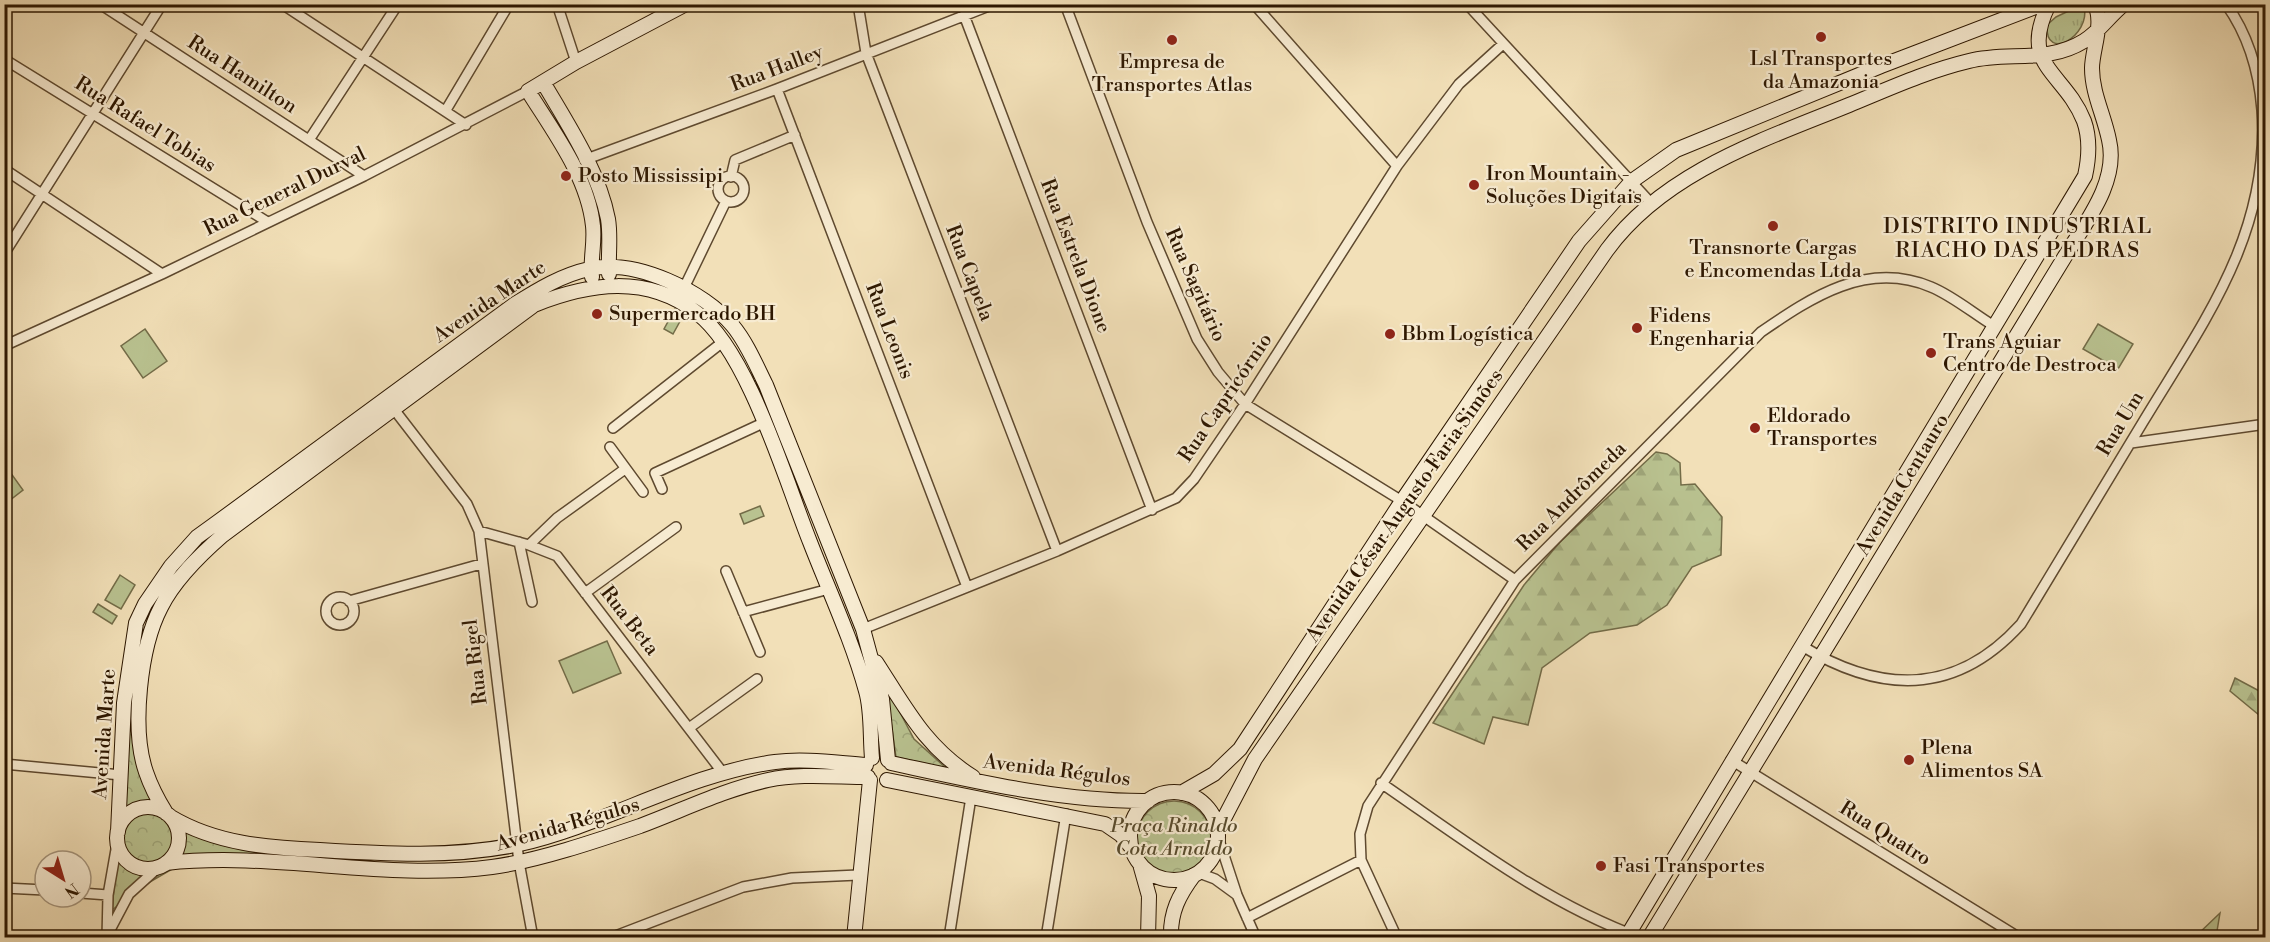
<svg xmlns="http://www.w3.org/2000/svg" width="2270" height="942" viewBox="0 0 2270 942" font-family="'Libre Bodoni',serif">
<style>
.grass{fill:url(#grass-tufts);stroke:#736c48;stroke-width:1.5}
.forest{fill:url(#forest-firs);stroke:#736c48;stroke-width:1.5}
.park{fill:url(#park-crowns);stroke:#736c48;stroke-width:1.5}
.pitch{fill:#b9c290;stroke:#736c48;stroke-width:1.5}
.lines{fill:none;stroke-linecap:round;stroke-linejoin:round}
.street-casing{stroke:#5e492f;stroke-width:12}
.secondary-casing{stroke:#2d1701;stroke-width:16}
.street{stroke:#f7ebd1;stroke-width:9}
.secondary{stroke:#f7ebd1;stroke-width:14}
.poi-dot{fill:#8f2418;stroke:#f7ebd1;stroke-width:2}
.labels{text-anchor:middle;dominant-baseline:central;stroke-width:4.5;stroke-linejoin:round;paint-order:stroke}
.poi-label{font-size:20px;fill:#2d1701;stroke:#f7ebd1;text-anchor:start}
.street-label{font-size:20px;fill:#2d1701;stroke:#f7ebd1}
.park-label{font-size:20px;font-style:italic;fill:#574a2c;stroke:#f7ebd1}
.neighbourhood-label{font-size:21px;letter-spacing:1.5px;fill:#2d1701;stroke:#f7ebd1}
</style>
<defs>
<pattern id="grass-tufts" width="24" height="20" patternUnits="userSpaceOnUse" patternTransform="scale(1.5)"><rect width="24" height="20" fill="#b9c290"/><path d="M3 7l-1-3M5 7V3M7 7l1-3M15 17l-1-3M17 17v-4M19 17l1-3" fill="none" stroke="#9fa67a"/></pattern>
<pattern id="forest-firs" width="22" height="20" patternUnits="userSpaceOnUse" patternTransform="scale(1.5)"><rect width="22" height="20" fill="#b9c290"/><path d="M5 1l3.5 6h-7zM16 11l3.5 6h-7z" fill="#9fa67a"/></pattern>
<pattern id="park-crowns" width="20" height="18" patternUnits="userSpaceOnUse" patternTransform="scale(1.5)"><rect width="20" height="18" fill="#b9c290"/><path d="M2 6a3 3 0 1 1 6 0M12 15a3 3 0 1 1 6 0" fill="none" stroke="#9fa67a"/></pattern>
</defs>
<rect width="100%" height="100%" fill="#f2e0b8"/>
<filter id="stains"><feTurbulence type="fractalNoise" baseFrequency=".00333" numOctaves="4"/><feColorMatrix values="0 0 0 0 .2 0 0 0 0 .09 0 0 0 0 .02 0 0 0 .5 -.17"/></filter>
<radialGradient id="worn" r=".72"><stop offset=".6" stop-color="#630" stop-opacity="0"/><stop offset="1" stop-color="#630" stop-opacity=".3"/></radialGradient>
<path class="grass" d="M2079,6L2084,8C2091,34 2045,64 2047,25L2056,17Z"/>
<path class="forest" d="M1656,452L1667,454L1680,463L1681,485L1695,484L1722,517L1721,555L1692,567L1667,605L1637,625L1590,633L1542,668L1528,725L1493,717L1484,744L1433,723L1524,585L1560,542Z
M2235,678L2265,694V720L2230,691Z
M2220,913L2216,937H2195Z"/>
<path class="park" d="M886,686L914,739L946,768L896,757Z
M130,720C142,750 151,788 174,812C196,834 252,845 282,854L179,865L148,883L112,910Z
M1137 838a37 37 0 1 1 74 0a37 37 0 1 1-74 0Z"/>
<path class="pitch" d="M675,309L684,314L673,334L664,329Z
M2098,324L2133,344L2118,369L2083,349Z
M145,329L167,361L143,378L121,346Z
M5,465L23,490L5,504H4Z
M760,506L764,516L744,524L740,514Z
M120,575L135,585L121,609L105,600Z
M98,604L117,616L112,624L93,612Z
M607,641L621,673L573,693L559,661Z"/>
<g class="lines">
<defs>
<path id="street" d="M100,4L364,176
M282,4L466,125
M557,4L576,62
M858,4L866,53L1057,551
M1065,4L1147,222L1197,339L1218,372L1245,404L1402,501L1515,580
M1254,4L1397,166
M1467,4L1650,202
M964,15L1152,510
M4,59L266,221
M777,89L967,587
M446,110L509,4
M309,140L398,4
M584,160L777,89L994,4
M4,169L162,274
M718 189a13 13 0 1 1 26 0a13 13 0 1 1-26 0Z
M731,177L735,160L795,135
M4,254L162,4
M684,288L726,201
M4,346L162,274L364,176L528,91
M393,408L467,504L479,531L519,862L533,938
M613,428L724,341
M2131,443L2266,424
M610,447L643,492
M662,489L655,473L763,423
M479,531L529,545L557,556L723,773
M519,542L532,602
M529,545L557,518L625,469
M726,571L760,652
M585,593L676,527
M326 611a14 14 0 1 1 28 0a14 14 0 1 1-28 0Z
M349,601L481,564
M743,612L829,589
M863,629L1057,551L1176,498L1194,479L1245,404L1397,166L1459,84L1503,44
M1802,646C1881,694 1956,696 2021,624C2062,556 2103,489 2143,422C2204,321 2270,234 2262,110C2259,72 2249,36 2226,4
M689,728L757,679
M1731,760L2020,938
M4,764L121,775
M1381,783C1464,840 1545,903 1641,938
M1218,837L1237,895L1256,938
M1199,873L1215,879L1237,895
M4,888L45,890
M81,893L108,895
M1247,918L1361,860
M110,930L129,894L160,866
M107,938L108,895L118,838
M610,938L743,887L792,878L858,875
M949,938L971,797
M1046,938L1066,814
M1397,938L1361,860L1360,834L1368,806L1515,580L1761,332C1812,297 1867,260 1931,287C1953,296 1974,314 1994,326"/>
<path id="secondary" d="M543,82C568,125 598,169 608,219C611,237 608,256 609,274
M592,277C590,260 595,243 593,226C588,177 553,131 528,91L576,62L686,4
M876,662C906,708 925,747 973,777
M891,763C975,781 1062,802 1148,801
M887,780L1105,824L1121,835L1132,848
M1130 836a44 44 0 1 1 88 0a44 44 0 1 1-88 0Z
M1181,793L1214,774L1240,749L1402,501L1579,241L1632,181L1676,150L1881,66L2043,4
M117 838a31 31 0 1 1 62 0a31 31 0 1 1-62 0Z
M166,813C158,800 151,787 146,772C131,729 140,647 161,607C175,579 200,555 223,535L534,305C589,283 647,274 697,313C748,351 786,482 810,542C829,591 852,640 866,691C872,711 870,737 872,758
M171,817C216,844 269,848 320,850C386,854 455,858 520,844C607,824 686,774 775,762C804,758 837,763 866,765
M1218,830L1255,759L1607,250C1664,172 1763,140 1849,105C1888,89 1927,71 1969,61C2008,51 2047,64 2084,41C2099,32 2109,16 2124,4
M118,832L124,703L136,623L145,604L171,566L197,537L215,524L515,304C539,289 562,275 589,269C635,258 704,291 733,326C747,343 756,365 766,385L863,629L882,699L888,760
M166,863C275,851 383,881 492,867C537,861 596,841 640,826C683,810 723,790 768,780C800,773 835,777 868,777
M1140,864L1149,896L1148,938
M854,938L870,780
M1171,938C1170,912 1179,895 1194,875
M1626,938L2085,176C2089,158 2090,138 2084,121C2064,71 2018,66 2049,4
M1649,938L2064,258C2085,223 2119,182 2109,140C2104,115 2092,93 2092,68C2092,50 2105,20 2094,4"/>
</defs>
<use href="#street" class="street-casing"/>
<use href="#secondary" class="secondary-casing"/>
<use href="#street" class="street"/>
<use href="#secondary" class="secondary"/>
</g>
<g class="poi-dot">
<circle cx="1821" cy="37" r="6"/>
<circle cx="1172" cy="40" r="6"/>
<circle cx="566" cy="176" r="6"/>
<circle cx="1474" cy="185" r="6"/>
<circle cx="1773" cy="226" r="6"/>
<circle cx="597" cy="314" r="6"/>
<circle cx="1637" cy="328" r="6"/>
<circle cx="1390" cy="334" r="6"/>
<circle cx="1931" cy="353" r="6"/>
<circle cx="1755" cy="428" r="6"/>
<circle cx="1909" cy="760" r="6"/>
<circle cx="1601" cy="866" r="6"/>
</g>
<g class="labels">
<g class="poi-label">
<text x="1821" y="59" text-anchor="middle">Lsl Transportes<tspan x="1821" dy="23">da Amazonia</tspan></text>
<text x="1172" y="62" text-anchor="middle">Empresa de<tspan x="1172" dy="23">Transportes Atlas</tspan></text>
<text x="1486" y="174">Iron Mountain -<tspan x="1486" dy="23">Soluções Digitais</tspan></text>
<text x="578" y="176">Posto Mississipi</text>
<text x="1773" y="248" text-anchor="middle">Transnorte Cargas<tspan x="1773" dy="23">e Encomendas Ltda</tspan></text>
<text x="609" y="314">Supermercado BH</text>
<text x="1649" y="316">Fidens<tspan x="1649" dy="23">Engenharia</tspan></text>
<text x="1402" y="334">Bbm Logística</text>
<text x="1943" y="342">Trans Aguiar<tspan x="1943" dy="23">Centro de Destroca</tspan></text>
<text x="1767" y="416">Eldorado<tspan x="1767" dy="23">Transportes</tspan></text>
<text x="1921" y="748">Plena<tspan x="1921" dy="23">Alimentos SA</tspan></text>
<text x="1613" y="866">Fasi Transportes</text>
</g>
<g class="street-label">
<text transform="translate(777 69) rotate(-21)">Rua Halley</text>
<text transform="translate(242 75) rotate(33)">Rua Hamilton</text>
<text transform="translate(145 125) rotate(32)">Rua Rafael Tobias</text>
<text transform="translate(285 192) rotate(-26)">Rua General Durval</text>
<text transform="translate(1075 256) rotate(69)">Rua Estrela Dione</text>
<text transform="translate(969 273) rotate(69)">Rua Capela</text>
<text transform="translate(1195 285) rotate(66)">Rua Sagitário</text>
<text transform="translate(490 302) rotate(-34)">Avenida Marte</text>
<text transform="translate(889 331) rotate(69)">Rua Leonis</text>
<text transform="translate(1226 398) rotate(-56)">Rua Capricórnio</text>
<text transform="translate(2121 424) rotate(-59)">Rua Um</text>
<text transform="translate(1903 485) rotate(-59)">Avenida Centauro</text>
<text transform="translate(1572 497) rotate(-45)">Rua Andrômeda</text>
<text transform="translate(1405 506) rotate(-55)">Avenida César Augusto Faria Simões</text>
<text transform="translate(629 621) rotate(52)">Rua Beta</text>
<text transform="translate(476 662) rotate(-97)">Rua Rigel</text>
<text transform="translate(105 734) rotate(-86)">Avenida Marte</text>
<text transform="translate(1057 771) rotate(7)">Avenida Régulos</text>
<text transform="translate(568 825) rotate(-16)">Avenida Régulos</text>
<text transform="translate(1885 834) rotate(32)">Rua Quatro</text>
</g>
<g class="park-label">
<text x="1174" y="826">Praça Rinaldo<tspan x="1174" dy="23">Cota Arnaldo</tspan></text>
</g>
<g class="neighbourhood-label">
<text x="2018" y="227">DISTRITO INDUSTRIAL<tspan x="2018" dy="24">RIACHO DAS PEDRAS</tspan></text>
</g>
</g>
<rect width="2270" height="942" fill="none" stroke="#f2e0b8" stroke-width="24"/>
<rect x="6" y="6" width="2258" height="930" fill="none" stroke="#2d1701" stroke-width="3"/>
<rect x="12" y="12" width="2246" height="918" fill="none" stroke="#2d1701" stroke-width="1.5"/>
<g transform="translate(63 879) rotate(143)"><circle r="28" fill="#f7ebd1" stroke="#a6967e" stroke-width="1.5"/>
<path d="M0-4.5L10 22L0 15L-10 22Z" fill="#8f2418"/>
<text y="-9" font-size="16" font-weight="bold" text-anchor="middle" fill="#2d1701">N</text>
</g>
<rect width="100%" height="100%" filter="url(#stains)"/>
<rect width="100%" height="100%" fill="url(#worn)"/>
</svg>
